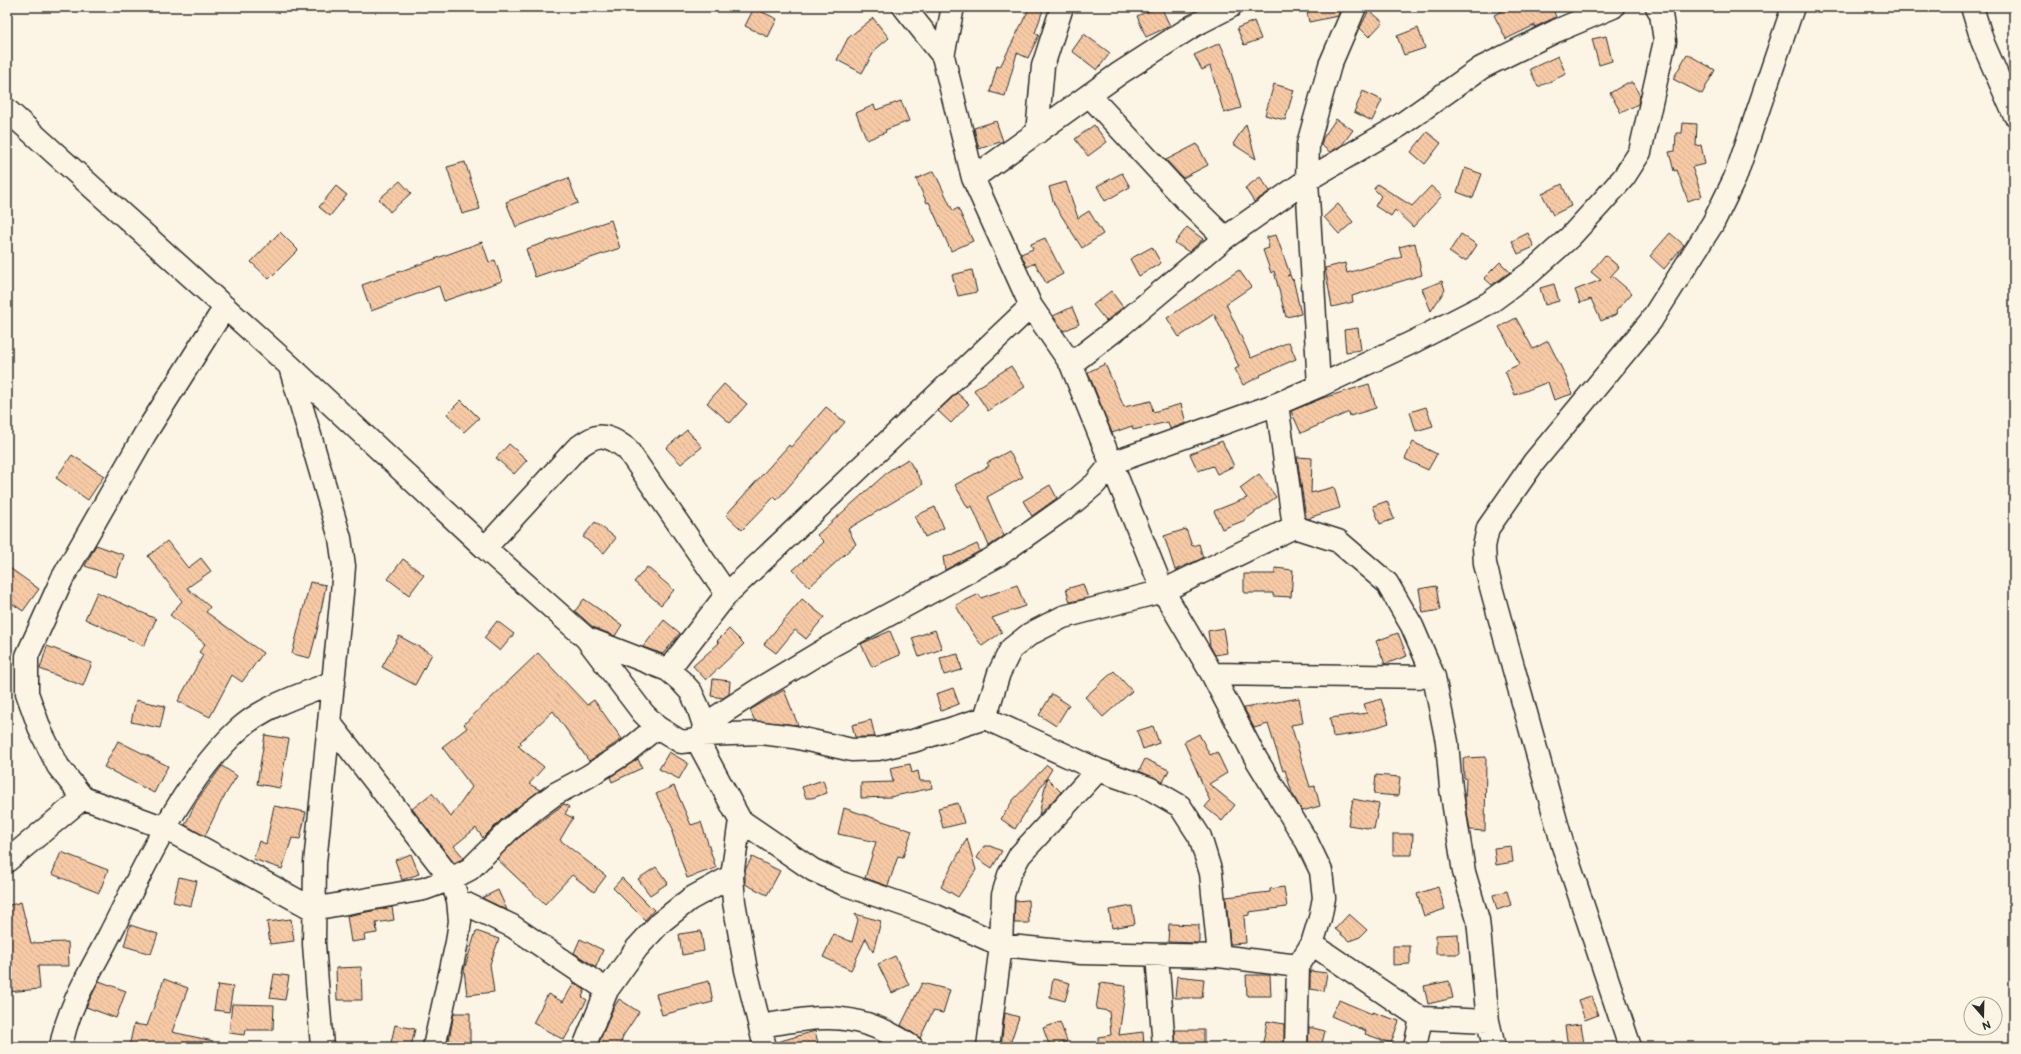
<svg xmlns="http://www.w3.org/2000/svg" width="2021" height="1054" viewBox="0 0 2021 1054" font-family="'Balsamiq Sans',sans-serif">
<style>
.building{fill:url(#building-back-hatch);stroke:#2b2b2b}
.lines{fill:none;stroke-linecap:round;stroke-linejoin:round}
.minor-casing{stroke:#2b2b2b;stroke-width:25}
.minor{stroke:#fcf5e5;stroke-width:22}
</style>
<defs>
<pattern id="building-back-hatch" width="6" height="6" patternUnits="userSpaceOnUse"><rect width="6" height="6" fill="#f7caa6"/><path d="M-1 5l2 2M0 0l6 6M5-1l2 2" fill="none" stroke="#d4ae8f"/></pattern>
</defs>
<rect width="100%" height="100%" fill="#fcf5e5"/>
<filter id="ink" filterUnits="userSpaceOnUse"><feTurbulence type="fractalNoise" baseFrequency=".025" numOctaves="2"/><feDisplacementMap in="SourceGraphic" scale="8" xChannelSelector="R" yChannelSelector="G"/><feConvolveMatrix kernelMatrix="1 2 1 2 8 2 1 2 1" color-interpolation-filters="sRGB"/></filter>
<g filter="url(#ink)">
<path class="building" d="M1030,7H1044L1035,33L1039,35L1028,58L1017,53L1005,96L990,92L997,66L1000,67Z
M1159,7H1161L1170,26L1146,37L1137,16Z
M1306,7H1341L1338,16L1309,22Z
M1510,7H1552L1556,17L1535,27V25L1506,39L1494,15Z
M754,8L777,19L768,37L745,26Z
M1369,10L1383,22L1369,37L1360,28Z
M873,18L889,38L875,50L862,73L837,60L848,38Z
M1254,21L1261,39L1244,45L1237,28Z
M1418,28L1425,48L1404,55L1397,36Z
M1084,34L1110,53L1097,70L1072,51Z
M1606,36L1612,61L1599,65L1592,39Z
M1220,43L1227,59L1241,108L1224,113L1210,66L1202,70L1194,55Z
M1687,54L1715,70L1702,94L1673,79Z
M1558,56L1566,74L1538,87L1530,69Z
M1627,83H1633L1640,96L1638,104L1621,113L1610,93Z
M1274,84L1294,90L1285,120L1265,115Z
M1363,91L1382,100L1372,121L1354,112Z
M901,101L909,121L885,130L886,132L867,140L856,113L874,105L876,110Z
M1336,119L1353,130L1342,145L1330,152L1321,145L1323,138Z
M996,121L1003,141L979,149L974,128Z
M1683,123L1697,124L1696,146L1701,145L1705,164L1692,167L1702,196L1688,201L1677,170L1674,171L1669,152L1675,151L1676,133H1682Z
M1246,124L1256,159L1233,144Z
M1094,125L1107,142L1088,156L1075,139Z
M1427,132L1441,143L1425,164L1411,152Z
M1197,144L1208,165L1183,178L1166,160Z
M465,162L480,209L462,214L447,167Z
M1465,168L1482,174L1473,198L1457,192Z
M934,171L953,211L958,208L973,241L951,251L929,202L927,203L916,179Z
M1122,173L1130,187L1105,201L1097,186Z
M1260,177L1270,191L1254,202L1245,188Z
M568,178L578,203L516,227L506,202Z
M400,181L411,193L390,212L379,199Z
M1066,182L1078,218L1089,211L1103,234L1082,248L1054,204L1049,187Z
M1377,184L1412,206L1431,186L1442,196L1413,227L1395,210L1391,216L1375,206L1381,196L1374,189Z
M1562,184L1571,206L1553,215L1542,194Z
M336,186L347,195L330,216L319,207Z
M1338,204L1353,222L1339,234L1324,217Z
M611,220L620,248L535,277L526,249Z
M1187,227L1203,239L1189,252L1175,243Z
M280,232L298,250L269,279L251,262Z
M1528,233L1534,247L1518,254L1512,241Z
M1670,233L1684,245L1664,269L1650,256Z
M1461,234L1477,245L1467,260H1461L1449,252Z
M1276,235L1290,274L1287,276L1290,275L1292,280L1293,279L1301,314L1286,317L1274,271L1271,273L1263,250L1269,248L1267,237Z
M1045,238L1063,274L1046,283L1035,263L1027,267L1021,254L1033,249L1031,244Z
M482,242L489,262L495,260L502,281L444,301L439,286L371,311L362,285Z
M1415,243L1422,275L1352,296L1353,302L1332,307L1325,268L1345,263L1347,273L1402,257L1399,247Z
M1152,247L1161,263L1139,276L1130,259Z
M1605,255L1619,267L1610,277L1612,276L1632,293L1616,311L1617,314L1601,321L1591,299L1580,303L1575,290L1601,280L1591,272Z
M1500,262L1510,272L1492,285L1484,278Z
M972,270L977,292L958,296L952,275Z
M1239,270L1251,287L1226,304L1251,358L1289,342L1296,359L1260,375L1261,376L1243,385L1235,369L1239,367L1214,314L1179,337L1167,318Z
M1442,281L1445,290L1431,311L1422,289Z
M1554,284L1559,301L1545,305L1540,288Z
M1111,291L1123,307L1106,321L1093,305Z
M1072,307L1079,324L1064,331L1053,316Z
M1516,318L1533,349L1548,341L1566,377L1572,394L1554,400L1548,382L1515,395L1505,371L1520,364L1499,327Z
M1358,328L1361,350L1346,352L1344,330Z
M1105,364L1124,407L1151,401L1153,412L1181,404L1186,423L1170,429L1168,422L1133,430L1132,426L1112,433L1088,372Z
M1011,366L1025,387L988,411L974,390Z
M724,384L747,404L730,423L707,403Z
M1369,384L1376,408L1350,416L1349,412L1301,433L1291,411L1323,398Z
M957,393L969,404L951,423L938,411Z
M461,400L479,418L464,432L447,414Z
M826,407L845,422L777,500L774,497L742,530L726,515L789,445L791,447Z
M1426,407L1433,426L1416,431L1410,412Z
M687,430L702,447L681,464L666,448Z
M1222,441L1234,466L1217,474L1213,466L1198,471L1190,454Z
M1413,442L1437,454L1428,470L1405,459Z
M509,444L527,460L514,474L496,458Z
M1009,451L1023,477L987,497L1004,536L989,546L972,506L968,508L955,485L989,466L987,463Z
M72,455L104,476L88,500L56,478Z
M1297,457L1312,458L1311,493L1334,487L1340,508L1311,517L1310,519L1306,518Z
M908,459L923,484L848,529L856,544L809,587L793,570L824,542L817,535L890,470Z
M1259,474L1276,497L1243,521L1222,529L1214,511L1247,498L1240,488Z
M1050,485L1057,498L1032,516L1023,501Z
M1387,501L1394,519L1380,524L1373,506Z
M935,507L944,528L925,537L915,516Z
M595,522L616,538L604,553L583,537Z
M1186,529L1192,546L1199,544L1203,558L1175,570L1164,536Z
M167,541L188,568L201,558L211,571L187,588L210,607L206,612L263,653L242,682L232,675L210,717L178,701L203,655L199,652L205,644L170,615L182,601L148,556Z
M977,544L980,551L945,570L943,557L953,555Z
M96,545L124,555L116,577L85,566Z
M403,559L424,575L409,595L388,579Z
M7,566L39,589L23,611L7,600Z
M647,567L674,590L661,605L634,582Z
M1275,568L1293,570L1291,597L1273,596V593H1244V574H1275Z
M310,582L326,585L317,631L310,658L292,654Z
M1083,584L1088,598L1070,602L1066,589Z
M1017,585L1025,606L992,618L1002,632L982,646L963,619L956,605L979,594L981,598Z
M1436,586L1440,610L1423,613L1419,589Z
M97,592L156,619L144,646L85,619Z
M584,599L622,625L615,636L593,627L575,611Z
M802,599L824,617L806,639L795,630L776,653L764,644Z
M664,620L680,633L663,654L643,647Z
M497,621L514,634L500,651L484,638Z
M1223,628L1227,653L1215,655L1210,646L1208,631Z
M729,629L744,644L706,680L693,666L719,643L717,641Z
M935,630L942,649L919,657L912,638Z
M890,631L900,655L872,667L861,644Z
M1398,633L1407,656L1385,664L1376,641Z
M399,636L432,654L415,685L382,667Z
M47,646L92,663L83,686L40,669Z
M538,653L587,705L594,700L622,739L589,761L553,711L520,742L522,744L518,746L544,767L529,784L540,790L501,820L483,838L476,828L454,846L464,858L454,863L412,809L432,793L451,817L472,787L442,747L467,728L464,724Z
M958,654L962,670L944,675L940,658Z
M1114,671L1132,691L1103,717L1085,697Z
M713,679L730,681L729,694L723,698L711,696Z
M953,688L959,704L941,711L936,694Z
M784,690L798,725L755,721L750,710Z
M1052,694L1069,705L1056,726L1039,715Z
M1299,698L1303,723L1291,725L1310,787L1315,786L1320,806L1302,811L1292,793L1285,770L1283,771L1268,724L1254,728L1244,708Z
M1381,699L1389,723L1360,733L1333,737L1330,718L1367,713L1364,704Z
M136,700L165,706L160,728L131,722Z
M871,720L875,737H855L852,725Z
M1153,726L1159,743L1143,749L1137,731Z
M1199,734L1210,755L1217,752L1227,773L1209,784L1235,805L1222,821L1205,807L1210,801L1184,742Z
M265,735L289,739L280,788L257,784Z
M118,741L168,766L154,793L104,767Z
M669,752L688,763L679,779L659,769Z
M1486,757L1485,831L1470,830L1465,800L1466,778H1464L1463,758Z
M638,759L642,768L612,782L610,777Z
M1145,759L1169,770L1163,782L1139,771Z
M910,764L912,773L918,771L920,781H931L932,788L890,797L861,798V783L893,782L890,768Z
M1047,765L1052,769L1015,829L1001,819L1013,800Z
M222,766L237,776L222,800L205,836L185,825L196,802Z
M1376,775L1400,777L1398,796L1374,794Z
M1047,778L1061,792L1039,815Z
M823,780L827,793L812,798H806L802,787Z
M674,786L691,825L701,822L716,868L687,878L672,832L674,831L656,794Z
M1353,799L1379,804L1374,829L1348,825Z
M958,803L964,823L943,828L938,808Z
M564,804L569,807L565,814L573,818L560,840L606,876L594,892L572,875L545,904L497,859L517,839Z
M274,806L306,812L300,839L292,838L282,869L253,859L259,841L266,844Z
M844,808L912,831L903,857L898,856L888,886L865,878L876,842L838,834Z
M1393,834H1413L1412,855H1393Z
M967,838L976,870L958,897L941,887Z
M984,846H990L1002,851L992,868L977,858Z
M1511,846L1513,862L1496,865L1494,848Z
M61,852L108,870L99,893L52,874Z
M411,854L419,874L402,880L395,860Z
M752,857L780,871L767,895L745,884V870Z
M656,867L668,883L650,895L638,879Z
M179,877L197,881L191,906L173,902Z
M622,878L654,910L645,920L613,888Z
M1284,887L1287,907L1249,912V915L1244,916L1246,943L1230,944L1226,897L1270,892V889Z
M1438,887L1445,909L1424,916L1417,894Z
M498,890L507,910L482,898Z
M1507,891L1511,905L1497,910L1493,895Z
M1028,900L1029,923H1014L1015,901Z
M21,902L31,943L68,942L69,966H38L40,989L7,992V906Z
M1132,906L1135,924L1112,928L1109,910Z
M392,907L394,920L376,923L377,933L364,935L365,940L351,942L347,916Z
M855,914L881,921L873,952L866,938L851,970L823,957L834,934L852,942L858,920Z
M1349,914L1367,930L1360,937L1349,941L1335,929Z
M291,919L294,941L270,944L267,922Z
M1169,924L1199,925V943L1168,942Z
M130,925L158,934L151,954L124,946Z
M476,931L499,939L490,964L494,992L467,995L464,970Z
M701,931L704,951L682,955L679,934Z
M1458,934L1459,954H1436V935Z
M580,939L603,950L596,967L574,953Z
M1393,946H1410V964L1393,965Z
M895,956L909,985L892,993L878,964Z
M361,967L362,1000H337L336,968Z
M1310,971L1327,973L1324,991L1310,989Z
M274,974L289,976L285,1000L270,998Z
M1246,975H1270L1271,996H1247Z
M1177,976L1204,979L1202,998H1175Z
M164,979L188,988L172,1032L213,1041L212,1047H129L134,1024L147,1026Z
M1053,979L1070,983L1065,1001L1050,997Z
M99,981L126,991L116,1018L86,1007Z
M709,981L713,1002L662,1015L656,994Z
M1449,981L1453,998L1428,1004L1424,986Z
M574,983L585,990L582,997L587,1000L564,1040L533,1023L548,994L563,1002Z
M922,983L950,990L943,1013L933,1011L920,1038L901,1025Z
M1100,983L1126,986L1119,1035L1143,1032L1144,1047H1098V1037L1111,1035L1109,1011L1096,1009Z
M218,985L233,987L229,1012L214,1010Z
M1591,996L1598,1015L1585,1020L1578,1000Z
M619,999L639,1012L623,1036L620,1047H605L598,1045L613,1009Z
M1339,1000L1372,1014V1012L1399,1021L1391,1043L1365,1034L1366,1031L1331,1016Z
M232,1004L274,1005L273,1030H245L244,1035L229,1033Z
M454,1013H470V1046H448Z
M1005,1013L1019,1017L1009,1047H1001Z
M1267,1021L1284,1024V1041H1282L1281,1046L1263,1043Z
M1060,1022L1067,1041L1050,1047L1043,1028Z
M1581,1024L1584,1044L1568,1047L1565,1026Z
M395,1025L415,1029L411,1047H390Z
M1309,1027L1325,1031L1321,1047H1308Z
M1175,1030H1204V1047H1176Z
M815,1031L819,1047H777V1042Z"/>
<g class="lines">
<defs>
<path id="minor" d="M904,7L943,56
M953,7L943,56L973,178L1031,306L1071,364L1163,591L1212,674L1255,757L1307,842L1321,871L1324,898L1320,918L1312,944L1298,966L1296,1047
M1972,7L1983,43L2014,114
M1089,95L1185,199L1225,238
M7,110L290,366L485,548L586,638L643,713L657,727L681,742L697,740L702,735L704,725L698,707L691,692L681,681L668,670L586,638
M1037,133L1043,66L1062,7
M973,178L1120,73L1193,26L1230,7
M225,307L145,434L62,579L27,656V693L41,732L58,766L83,798L165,828L313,909L424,889L451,879L470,869L509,830L532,811L555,794L587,777L625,753L657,727
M1071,364L1119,327L1225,238L1307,180L1399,126L1481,68L1556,31L1613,7
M290,367L340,538L344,566L342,593L315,863L314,944L322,1047
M1319,386L1307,180L1308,144L1330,65L1355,7
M1294,527L1338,541L1387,583L1412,626L1434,677L1447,742L1451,788L1464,872L1478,920L1488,1021L1494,1047
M485,548L576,449C598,432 605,433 627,449L727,594
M668,670L727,594L1031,306
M1212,674L1434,677
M985,718L1098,770L1149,788L1180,806L1200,837L1211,873L1219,956L1298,966
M329,722L451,879L458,900L460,921L457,942L434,1047
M704,725L761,688L831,646L997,556L1075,501L1095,484L1112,463L1277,404L1319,386L1411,343L1489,303L1530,273L1570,237L1603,201L1624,177L1640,152L1665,41L1661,14L1657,7
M702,735L761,733L794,737L852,750L878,749L913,741L985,718L999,673L1011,649L1030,634L1063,617L1163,591L1294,527L1277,404
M697,740L740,820L732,876L734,902L746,970L765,1047
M740,820L813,870L844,884L936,916L1001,945L1081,953L1219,956
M7,861L83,798
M458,900L512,926L607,990
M1312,944L1421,1018L1488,1021
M1157,955L1164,1047
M760,1026C821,1016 858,1009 912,1047
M61,1047C67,1008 91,971 109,936C144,868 182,781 239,729C266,705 301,695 334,682
M584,1047L607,990L637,948L661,922L690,899L732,876
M988,1047L1001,945L1003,895L1009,875L1020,855L1098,770
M1415,1047L1421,1018
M1630,1047L1563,846L1492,591L1485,564L1484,547L1488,528L1534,462L1650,322L1713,223L1735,178L1793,7"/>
</defs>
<use href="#minor" class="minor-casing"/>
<use href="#minor" class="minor"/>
</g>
</g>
<rect width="2021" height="1054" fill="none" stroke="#fcf5e5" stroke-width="24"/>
<rect x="12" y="12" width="1997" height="1030" fill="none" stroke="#2b2b2b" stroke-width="1.5" filter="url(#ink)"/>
<g transform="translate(1983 1016) rotate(160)"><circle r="19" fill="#fcf5e5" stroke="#a8a49b"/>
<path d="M0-3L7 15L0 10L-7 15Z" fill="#2b2b2b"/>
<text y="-6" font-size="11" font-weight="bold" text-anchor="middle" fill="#2b2b2b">N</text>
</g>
</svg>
